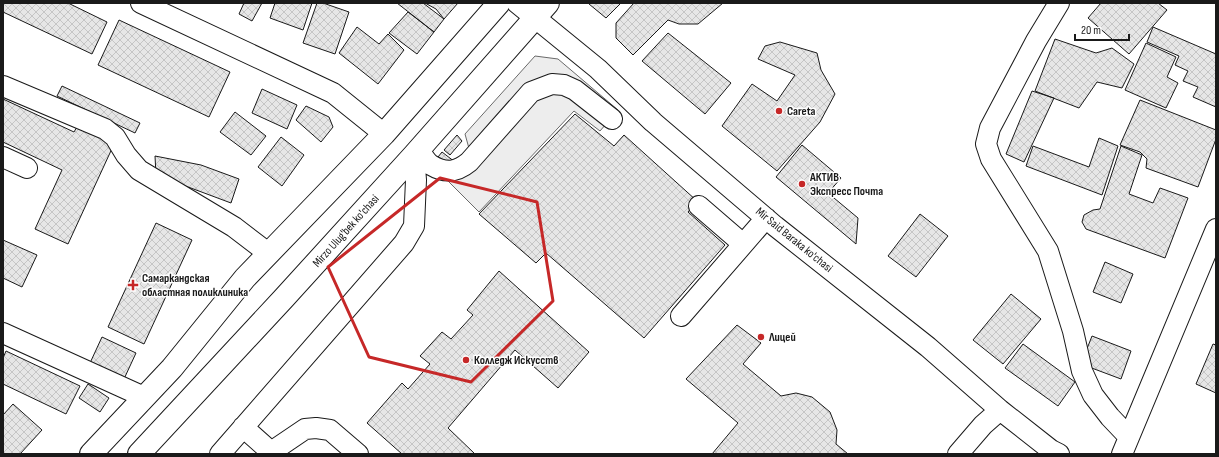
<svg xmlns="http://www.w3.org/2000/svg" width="1219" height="457" viewBox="0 0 1219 457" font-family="'Sofia Sans Condensed',sans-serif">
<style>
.parking{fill:#ededed;stroke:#6a6a6a}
.building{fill:url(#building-cross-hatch);stroke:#1a1a1a}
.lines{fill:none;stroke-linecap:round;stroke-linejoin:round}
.minor-casing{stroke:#1a1a1a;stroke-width:22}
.major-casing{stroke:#1a1a1a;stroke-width:24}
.minor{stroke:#fff;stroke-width:20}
.major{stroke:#fff;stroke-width:22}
.marked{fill:none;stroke:#c62828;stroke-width:3;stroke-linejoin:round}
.poi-dot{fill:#c62828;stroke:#fff;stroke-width:1.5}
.labels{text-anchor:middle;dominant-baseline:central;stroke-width:3;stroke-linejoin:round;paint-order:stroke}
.poi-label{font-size:12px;font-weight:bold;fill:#1a1a1a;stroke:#fff;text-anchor:start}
.street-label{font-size:12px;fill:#1a1a1a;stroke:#fff}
</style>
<defs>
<pattern id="building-cross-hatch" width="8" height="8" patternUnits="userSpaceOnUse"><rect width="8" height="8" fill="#e6e6e6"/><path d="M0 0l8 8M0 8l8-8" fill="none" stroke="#c5c5c5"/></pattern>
</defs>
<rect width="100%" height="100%" fill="#fff"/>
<path class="parking" d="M535,56L558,59L618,110L600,131L574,111L479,212L446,179L470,152L465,134Z"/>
<path class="building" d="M3,3H68L107,22L92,54L3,12Z
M244,3H262L252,21L239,14Z
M275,3H312L303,30L270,18Z
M317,3H323L349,12L335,54L303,43Z
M397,3H423L444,19L434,32Z
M425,3H458L444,19L436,9Z
M590,3H621L606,18L589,4Z
M634,3H723L698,24H679L668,20L633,55L616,38V23Z
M1101,3H1158L1167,10L1129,54L1088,18Z
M408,12L434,32L417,54L389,33Z
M119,20L230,72L209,117L98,65Z
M357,27L379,44L388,34L404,50L378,84L339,53Z
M1153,27L1216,54V107L1193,97L1198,87L1183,81L1188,71L1175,65L1179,56L1147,42Z
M668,33L731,83L705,114L642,61Z
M1055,39L1096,53L1112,48L1134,64L1122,88L1097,82L1079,108L1035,91Z
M780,42L817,53L821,70L835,94L820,122L777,171L722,126L752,84L777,101L795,75L758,59L765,46Z
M1146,43L1176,57L1167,77L1178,83L1166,108L1125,90Z
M62,86L140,123L135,133L57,96Z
M262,89L297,105L287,129L252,113Z
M1032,91L1054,98L1024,162L1006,154Z
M3,99L74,132L78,125L115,142L68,244L35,229L62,170L3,142Z
M1140,100L1216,130V139L1198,187L1146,168L1147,159L1140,152L1120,145Z
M306,106L329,117L333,127L321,142L296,120Z
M235,112L266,136L251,155L220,132Z
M575,114L614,146L624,135L697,201L688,212L725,245L644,338L546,253L536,263L479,214Z
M457,135L462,141L450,155L444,150Z
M281,137L304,155L282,186L258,167Z
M1099,138L1118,146L1102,195L1026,166L1033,146L1089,167Z
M802,145L841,178L828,193L858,218L856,244L776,177Z
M1121,146L1142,155L1129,194L1153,203L1160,188L1188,198L1165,258L1086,229L1082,222L1084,215L1093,210L1100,209Z
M442,152L455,162L451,167L438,157Z
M155,156L201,165L239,179L231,203L156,175Z
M920,214L948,236L916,277L888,256Z
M156,223L192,240L144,344L108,327Z
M3,240L37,255L22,287L3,278Z
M1105,262L1133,274L1121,303L1093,292Z
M499,271L589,352L558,388L515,350L448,428L475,454H402L367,423L402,383L408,389L430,364L420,356L442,332L451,339L473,315L467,310Z
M1011,294L1041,319L1003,364L973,340Z
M737,325L761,343L743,364L781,396L796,393L812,397L830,412L837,430L836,444L848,454H712L738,423L686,379Z
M1092,336L1131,351L1121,379L1081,364Z
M102,337L136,353L124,379L90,363Z
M1023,344L1075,382L1058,406L1005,368Z
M1213,344L1216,345V393L1196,384Z
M6,351L80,386L66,414L3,384V358Z
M88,384L109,398L100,412L79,398Z
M13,404L42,430L20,454H3V415Z"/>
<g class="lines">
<defs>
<path id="minor" d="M141,3L333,93L384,134
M517,3L598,69L653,122L775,226L928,347L1000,410L1051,450L1059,454
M1059,3L1036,41L990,128L986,144L991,159L1048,251L1073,331L1082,371L1093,395L1110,417L1129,437
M3,86L105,129L115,137L126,155L139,170L234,227L268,253
M419,150C422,154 426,162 431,165C446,174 457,172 469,162L531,92L552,84L564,85L575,90L612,119
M3,157L27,168
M699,206L743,244
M681,316L766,218
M3,333L144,397
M243,427L271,452L270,454
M271,452L305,429L316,428L330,430L358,454
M220,454L404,243L414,226L416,180L414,155
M958,454L983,425L1000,410
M1122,454L1216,229"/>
<path id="major" d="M91,454L172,368L245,278L384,134L499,3
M139,454L284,298L414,155L548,3"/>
</defs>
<use href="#minor" class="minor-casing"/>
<use href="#major" class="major-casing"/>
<use href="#minor" class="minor"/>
<use href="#major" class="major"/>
</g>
<path class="marked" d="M440,178L537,202L553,301L471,382L369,357L328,267Z"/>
<g class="poi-dot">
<circle cx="779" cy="111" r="4"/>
<circle cx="802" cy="184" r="4"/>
<path d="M131 279h4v4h4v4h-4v4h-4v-4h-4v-4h4z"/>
<circle cx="761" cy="337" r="4"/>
<circle cx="466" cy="360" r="4"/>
</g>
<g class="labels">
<g class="poi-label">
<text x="787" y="111">Careta</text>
<text x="810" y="177">АКТИВ<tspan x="810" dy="14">Экспресс Почта</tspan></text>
<text x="142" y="278">Самаркандская<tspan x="142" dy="14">областная поликлиника</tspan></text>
<text x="769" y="337">Лицей</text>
<text x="474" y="360">Колледж Искусств</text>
</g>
<g class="street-label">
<text transform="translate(346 231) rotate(-48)">Mirzo Ulug'bek ko'chasi</text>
<text transform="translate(794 240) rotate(39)">Mir Said Baraka ko'chasi</text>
</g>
</g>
<rect width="1219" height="457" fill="none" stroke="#1a1a1a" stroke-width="8"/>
<path d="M1075 34v6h54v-6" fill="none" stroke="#1a1a1a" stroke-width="2"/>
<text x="1081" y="34" font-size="12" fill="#1a1a1a" stroke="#ffffff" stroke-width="3" paint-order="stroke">20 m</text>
</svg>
